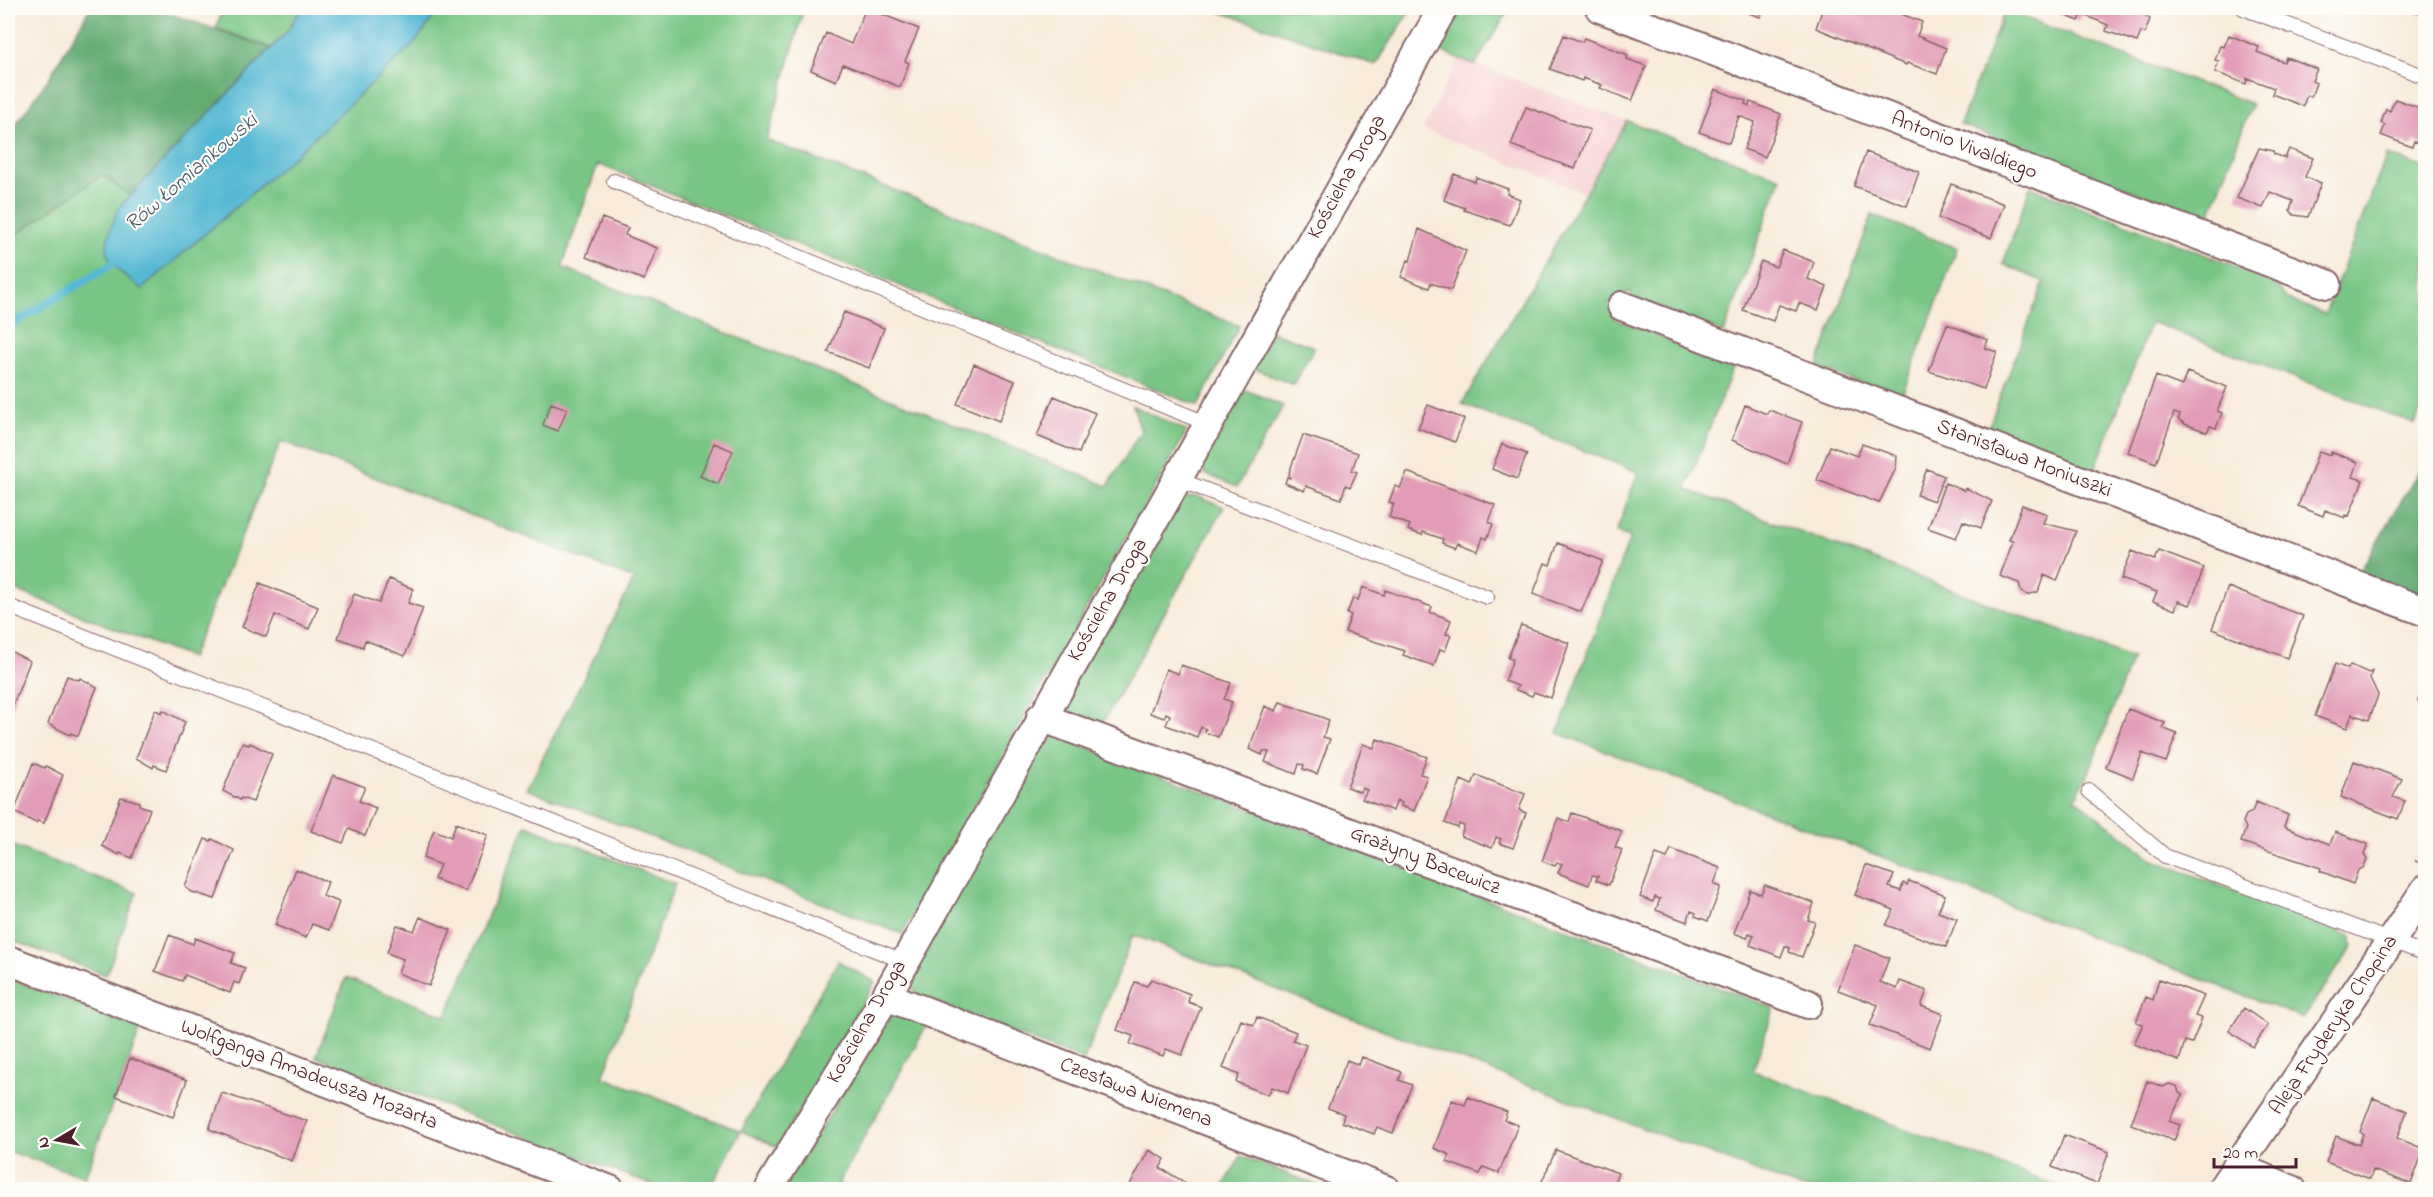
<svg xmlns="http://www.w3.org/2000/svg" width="2433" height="1197" viewBox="0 0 2433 1197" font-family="'Indie Flower',sans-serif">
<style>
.built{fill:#f7cfd1}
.green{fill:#7ac686;stroke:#627258;stroke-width:1.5}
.forest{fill:#63ab73;stroke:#56654f;stroke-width:1.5}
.water{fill:#55b9d3;stroke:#506c7f;stroke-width:1.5}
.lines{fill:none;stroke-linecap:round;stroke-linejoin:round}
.stream{stroke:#55b9d3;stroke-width:8}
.building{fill:#e29cb7}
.service-casing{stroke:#876668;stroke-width:16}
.minor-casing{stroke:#876668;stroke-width:32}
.path{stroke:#876668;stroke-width:4;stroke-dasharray:1.5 4.5;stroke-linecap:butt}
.service{stroke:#fff;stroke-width:14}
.minor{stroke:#fff;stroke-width:28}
.labels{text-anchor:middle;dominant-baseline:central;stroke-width:4.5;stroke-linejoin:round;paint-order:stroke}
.street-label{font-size:21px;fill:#4a1f2b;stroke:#fdfcf7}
.water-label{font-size:22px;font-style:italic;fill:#4e5d6e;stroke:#fdfcf7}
</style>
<rect width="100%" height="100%" fill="#fdfcf7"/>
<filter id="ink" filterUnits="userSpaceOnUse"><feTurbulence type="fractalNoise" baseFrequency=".0167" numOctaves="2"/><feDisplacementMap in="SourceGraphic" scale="12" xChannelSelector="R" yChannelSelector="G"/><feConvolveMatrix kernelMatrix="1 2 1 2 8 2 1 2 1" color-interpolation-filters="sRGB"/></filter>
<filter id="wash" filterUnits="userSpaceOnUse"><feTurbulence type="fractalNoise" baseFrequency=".008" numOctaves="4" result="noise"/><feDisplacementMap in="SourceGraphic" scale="24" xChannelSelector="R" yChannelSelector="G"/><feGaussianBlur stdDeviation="1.35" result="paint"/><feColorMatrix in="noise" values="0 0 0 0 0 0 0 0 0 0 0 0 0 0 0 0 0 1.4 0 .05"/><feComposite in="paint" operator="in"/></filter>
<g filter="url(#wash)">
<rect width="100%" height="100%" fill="#f8ebda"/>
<path class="built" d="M1459,58L1627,121L1585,193L1423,129Z"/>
<path class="green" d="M223,8H301L287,32L271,48L216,28Z
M440,8H804L767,140L1239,326L1198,406L598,164L562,267L1108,486L1141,431L1133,406L1187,431L902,934L527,789L634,579L281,441L191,658L8,587V240L102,175L130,196L118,209L142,289L292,158L414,44Z
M1209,8H1412L1376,65Z
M1464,8H1510L1475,65L1437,50Z
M2005,10L2252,104L2208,220L1960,124Z
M1627,121L1781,178L1724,333L1631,297L1630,291L1608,303L1615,319L1734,365L1686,489L2132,658L2088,775L2075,798L2153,860L2350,935L2353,946L2303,1018L1558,733L1630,537L1616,533L1638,472L1462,404Z
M2387,155L2425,168L2426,396L2415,424L2151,322L2093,475L1987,431L2044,282L2003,264L2030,187L2274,281L2286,299L2325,314Z
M1872,215L1957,248L1901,398L1817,367Z
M1273,332L1314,347L1294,385L1252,368Z
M1241,388L1283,406L1237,487L1205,474L1199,464Z
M1196,496L1224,507L1100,728L1069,713L1065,696L1180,499Z
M1046,732L1774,1008L1753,1071L2064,1189H1803L1133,935L1084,1060L918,996L909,983Z
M526,825L675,884L603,1077L741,1131L838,961L875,982L778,1147L741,1131L710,1189H663L316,1057L346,978L446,1016Z
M8,844L137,893L106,975L8,939Z
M8,978L141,1028L85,1177L8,1151Z
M895,1009L928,1023L838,1184L851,1189L783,1190Z
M1241,1156L1327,1189H1222Z"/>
<path class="forest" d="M90,8H153L271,48L130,196L102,175L8,240V135L49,78Z
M2425,461V599L2359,573Z"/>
<path class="water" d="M301,8H440L414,44L292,158L142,289C102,259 99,257 118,209L287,32Z"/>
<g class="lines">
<path class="stream" d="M8,327L119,260"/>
</g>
<g id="blocks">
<path class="building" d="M866,8L919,29L905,61L909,63L900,87L843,64L836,81L811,70L826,33L851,44Z
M1735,8H1764L1760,17Z
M1823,8H1841L1856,13L1858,8H1886L1922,22L1917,36L1946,48L1937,74L1907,63L1906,65L1816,28Z
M2046,8H2150L2146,17L2150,19L2145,33L2141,32L2137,42L2106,31L2108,25L2082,14L2079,21Z
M2406,8H2426V15Z
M1564,35L1582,42L1584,38L1628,55L1627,59L1646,66L1632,101L1600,88L1602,85L1583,78L1582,81L1550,69Z
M2229,35L2259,47L2257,52L2270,57L2284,62L2286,57L2317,69L2312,81L2316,83L2311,97L2307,95L2303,106L2272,94L2274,88L2247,78L2246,84L2215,72L2219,61L2215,60L2220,46L2224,47Z
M1715,89L1746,101L1745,104L1749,106L1750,102L1781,114L1765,157L1744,149L1755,122L1739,116L1729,143L1699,132Z
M2395,99L2425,110L2426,146L2414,141L2412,147L2381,135L2385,125L2381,123L2386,109L2390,111Z
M1526,107L1590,130L1575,169L1511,145Z
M2259,148L2273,151L2274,154L2285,158L2289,149L2313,158L2305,177L2321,183L2308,217L2294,215L2290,210L2293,201L2270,192L2263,208L2237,198Z
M1866,152L1919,172L1907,206L1854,186Z
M1454,174L1475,182L1476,177L1508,189L1507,194L1520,199L1510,225L1464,210L1465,208L1444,200Z
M1951,184L2004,204L1991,238L1938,218Z
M602,218L628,228L625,235L657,248L644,280L586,257Z
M1419,229L1466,251L1451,290L1431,283L1429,288L1401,277L1408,260L1410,261Z
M1783,250L1814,262L1808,279L1827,287L1818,310L1799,303L1796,311L1779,305L1773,321L1743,310L1761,261L1776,267Z
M844,312L884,328L869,368L828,352Z
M1947,324L1988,340L1985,348L1997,352L1984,389L1929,371Z
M974,364L1015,381L999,421L957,404Z
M2187,372L2227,387L2217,411L2222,413L2216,428L2210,426L2207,432L2185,424L2178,419L2180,415L2174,413L2156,463L2128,452L2156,376L2182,386Z
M1054,396L1095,413L1079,453L1037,436Z
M551,403L567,409L558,431L543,425Z
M1428,405L1464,419L1455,442L1418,428Z
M1745,405L1767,414L1769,410L1802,422L1787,464L1732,440Z
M1303,435L1358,453L1352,470L1357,472L1350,487L1346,485L1341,499L1306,486L1304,491L1285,483L1287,477L1290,478L1289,473Z
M714,443L733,451L718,484L700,476Z
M1502,444L1527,454L1517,479L1492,469Z
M1862,444L1897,456L1896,468L1879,503L1817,480L1830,446L1857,456Z
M2319,451L2330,455L2331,452L2358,462L2353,477L2363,480L2349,516L2345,515V518L2325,510L2323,516L2298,506Z
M1927,469L1944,476L1934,501L1917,495Z
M1407,472L1495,505L1489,522L1493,524L1487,539L1483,537L1478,551L1457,543L1455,548L1442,543L1443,539L1423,532L1422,535L1408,530L1410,525L1389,517L1394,504L1389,502L1395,486L1400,488Z
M1945,483L1965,491L1966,488L1992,501L1981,528L1963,521L1956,538L1928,528Z
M2022,505L2047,514L2043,523L2076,531L2057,581L2044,575L2038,592L2027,595L2021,590L2019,583L2000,576L2013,541L2009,540Z
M1558,543L1603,561L1581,612L1533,594L1545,563L1550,565Z
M2132,551L2155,560L2159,551L2204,568L2190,605L2178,601L2175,610L2153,601L2157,592L2121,579Z
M389,579L413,589L408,603L423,608L405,656L365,640L363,647L338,638L354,594L379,603Z
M260,583L318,607L309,629L275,615L266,637L242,627Z
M1363,587L1384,595L1385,590L1432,607L1430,612L1451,620L1446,634L1451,635L1445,651L1440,649L1434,666L1403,655L1405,651L1345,632L1351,615L1347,614L1353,598L1358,600Z
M2228,587L2303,616L2287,658L2212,629Z
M1521,625L1569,643L1551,698L1534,692L1532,696L1516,690L1518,686L1505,681L1513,659L1508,658Z
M8,650L30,661L11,710L8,708Z
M2335,664L2348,669L2350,665L2369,673L2372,671L2370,678L2378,695L2369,720L2352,714L2347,728L2315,716Z
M1181,665L1231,683L1224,699L1232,702L1218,737L1205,732L1206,729L1201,727L1197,737L1166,725L1170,715L1166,713L1164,718L1150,713L1166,669L1178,674Z
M67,676L79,680L80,678L97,687L78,736L71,733L70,735L48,724Z
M2426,682V704L2418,701Z
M1280,702L1329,720L1323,737L1330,739L1317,774L1303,769L1304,765L1299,764L1296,774L1265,762L1269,752L1263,751L1262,755L1249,749L1265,706L1276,711Z
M2128,709L2165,723L2162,728L2177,734L2166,762L2142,753L2133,778L2106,767Z
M155,710L162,713L163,710L185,722L166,770L154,765L153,768L136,758Z
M1377,739L1427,757L1420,774L1427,776L1414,811L1401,806L1402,803L1397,800L1393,811L1362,799L1367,790L1362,788L1360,792L1347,787L1363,744L1374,748Z
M242,743L249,745L250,743L272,754L253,802L241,798L240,800L223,791Z
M2354,761L2402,779L2393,797L2405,801L2398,819L2341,797Z
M33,763L45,768L46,766L63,775L44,823L37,821L36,823L14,812Z
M333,775L365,787L359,801L376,808L365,836L349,829L343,843L311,831Z
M1476,775L1525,794L1519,810L1526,813L1513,848L1499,843L1501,839L1496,837L1492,848L1461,836L1464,826L1459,824L1458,828L1445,823L1461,780L1472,785Z
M121,797L140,802L139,805L150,809L132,858L120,853L119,855L102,846Z
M2256,802L2288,815L2284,827L2307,836L2330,844L2335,832L2368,844L2364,854L2367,860L2363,868L2358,870L2353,884L2320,871L2321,868L2241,842L2246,828L2243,822L2246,815L2252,812Z
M1572,813L1622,831L1615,847L1622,850L1609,885L1596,880L1598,876L1592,875L1589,885L1558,873L1562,864L1557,862L1555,866L1542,861L1558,818L1569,822Z
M456,823L488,835L466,891L434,879L440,865L423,858L434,830L451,837Z
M205,839L211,841L212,839L234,850L215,899L192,892L185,887Z
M1671,849L1720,868L1714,884L1721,887L1708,921L1695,916L1696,913L1691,911L1687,922L1656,910L1660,899L1655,897L1653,902L1640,897L1656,854L1667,858Z
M1866,865L1894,875L1889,887L1901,891L1903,883L1907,885L1909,881L1945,895L1938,912L1957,919L1946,947L1886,925L1894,910L1855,895Z
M296,869L328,882L323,896L339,902L329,930L312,924L306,938L275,925Z
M1765,885L1814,903L1808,920L1815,922L1802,957L1789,952L1790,948L1785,946L1781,957L1750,945L1754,935L1749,933L1747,938L1734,933L1750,890L1761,894Z
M420,917L451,930L429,986L398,973L403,959L387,953L397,925L414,931Z
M169,935L193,944L195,938L235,953L231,963L245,968L239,984L234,982L230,993L185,975L182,981L155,971Z
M1855,945L1889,958L1880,982L1897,989L1900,981L1927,991L1921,1006L1943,1014L1930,1048L1870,1025L1878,1005L1838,990Z
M1151,979L1190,994L1188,1002L1201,1007L1182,1055L1166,1049L1163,1056L1147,1050L1130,1044L1133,1036L1117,1030L1135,982L1147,986Z
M2159,979L2204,996L2195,1016L2202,1018L2192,1043L2185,1041L2179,1061L2134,1044L2143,1024L2136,1022L2146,997L2153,1000Z
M2244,1008L2268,1025L2253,1047L2229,1031Z
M1257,1017L1296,1032L1293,1040L1306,1045L1288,1093L1272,1087L1268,1095L1236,1082L1239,1075L1223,1068L1241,1020L1254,1025Z
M1362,1057L1402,1072L1399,1080L1412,1085L1393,1133L1377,1127L1374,1134L1342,1122L1344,1114L1328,1108L1347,1060L1359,1065Z
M130,1058L187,1080L173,1117L116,1096Z
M2147,1081L2163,1087L2169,1084L2177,1086L2179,1093L2183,1095L2169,1121L2180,1125L2174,1141L2131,1124Z
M222,1093L307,1121L292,1161L209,1129Z
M1468,1097L1507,1112L1504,1120L1518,1125L1499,1173L1483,1167L1480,1174L1447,1162L1450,1155L1434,1148L1452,1100L1465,1105Z
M2373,1098L2407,1111L2397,1138L2424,1149L2411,1184L2373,1170L2370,1179L2326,1162L2336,1136L2359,1145L2363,1134L2360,1132Z
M2064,1135L2109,1152L2097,1184L2052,1167Z
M1149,1150L1165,1159L1160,1168L1186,1183L1182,1190H1127Z
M1556,1150L1618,1173L1611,1190H1538Z"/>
</g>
</g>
<g filter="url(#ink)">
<use href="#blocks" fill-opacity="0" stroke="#876668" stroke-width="1.5"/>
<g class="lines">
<defs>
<path id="service" d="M2243,8L2426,77
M614,181L1208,424
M1177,479L1487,597
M8,606L903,961
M2089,791L2165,856L2426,954"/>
<path id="minor" d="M1600,8L2327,284
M1622,306L2426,612
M1041,717L1808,1004
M8,960L610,1190
M886,996L1386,1190
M2237,1167L2292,1190
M768,1190L886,996L1443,8
M2221,1190L2426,889"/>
</defs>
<use href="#service" class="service-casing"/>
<use href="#minor" class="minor-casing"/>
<path class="path" d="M2416,862L2426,848"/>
<use href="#service" class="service"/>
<use href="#minor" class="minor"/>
</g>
</g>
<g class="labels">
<g class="street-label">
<text transform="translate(1964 146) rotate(21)">Antonio Vivaldiego</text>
<text transform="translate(1347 177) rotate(-61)">Kościelna Droga</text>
<text transform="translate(2024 459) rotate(21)">Stanisława Moniuszki</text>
<text transform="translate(1108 600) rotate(-60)">Kościelna Droga</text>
<text transform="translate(1425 861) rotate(21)">Grażyny Bacewicz</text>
<text transform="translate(867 1022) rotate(-60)">Kościelna Droga</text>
<text transform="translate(2334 1025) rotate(-56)">Aleja Fryderyka Chopina</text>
<text transform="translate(309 1075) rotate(21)">Wolfganga Amadeusza Mozarta</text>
<text transform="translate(1136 1093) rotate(21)">Czesława Niemena</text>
</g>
<g class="water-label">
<text transform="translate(192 173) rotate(-41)">Rów Łomiankowski</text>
</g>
</g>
<rect width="2433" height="1197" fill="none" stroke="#fdfcf7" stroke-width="30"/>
<g transform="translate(57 1140) rotate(260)" stroke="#fdfcf7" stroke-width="4.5" paint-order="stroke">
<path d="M0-4.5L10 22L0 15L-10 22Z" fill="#4a1f2b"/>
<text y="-9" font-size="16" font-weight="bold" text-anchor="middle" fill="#4a1f2b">N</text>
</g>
<path d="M2214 1158v9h82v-9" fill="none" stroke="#4a1f2b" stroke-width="3"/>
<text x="2223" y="1158" font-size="18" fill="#4a1f2b" stroke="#fdfcf7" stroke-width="4.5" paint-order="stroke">20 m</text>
</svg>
